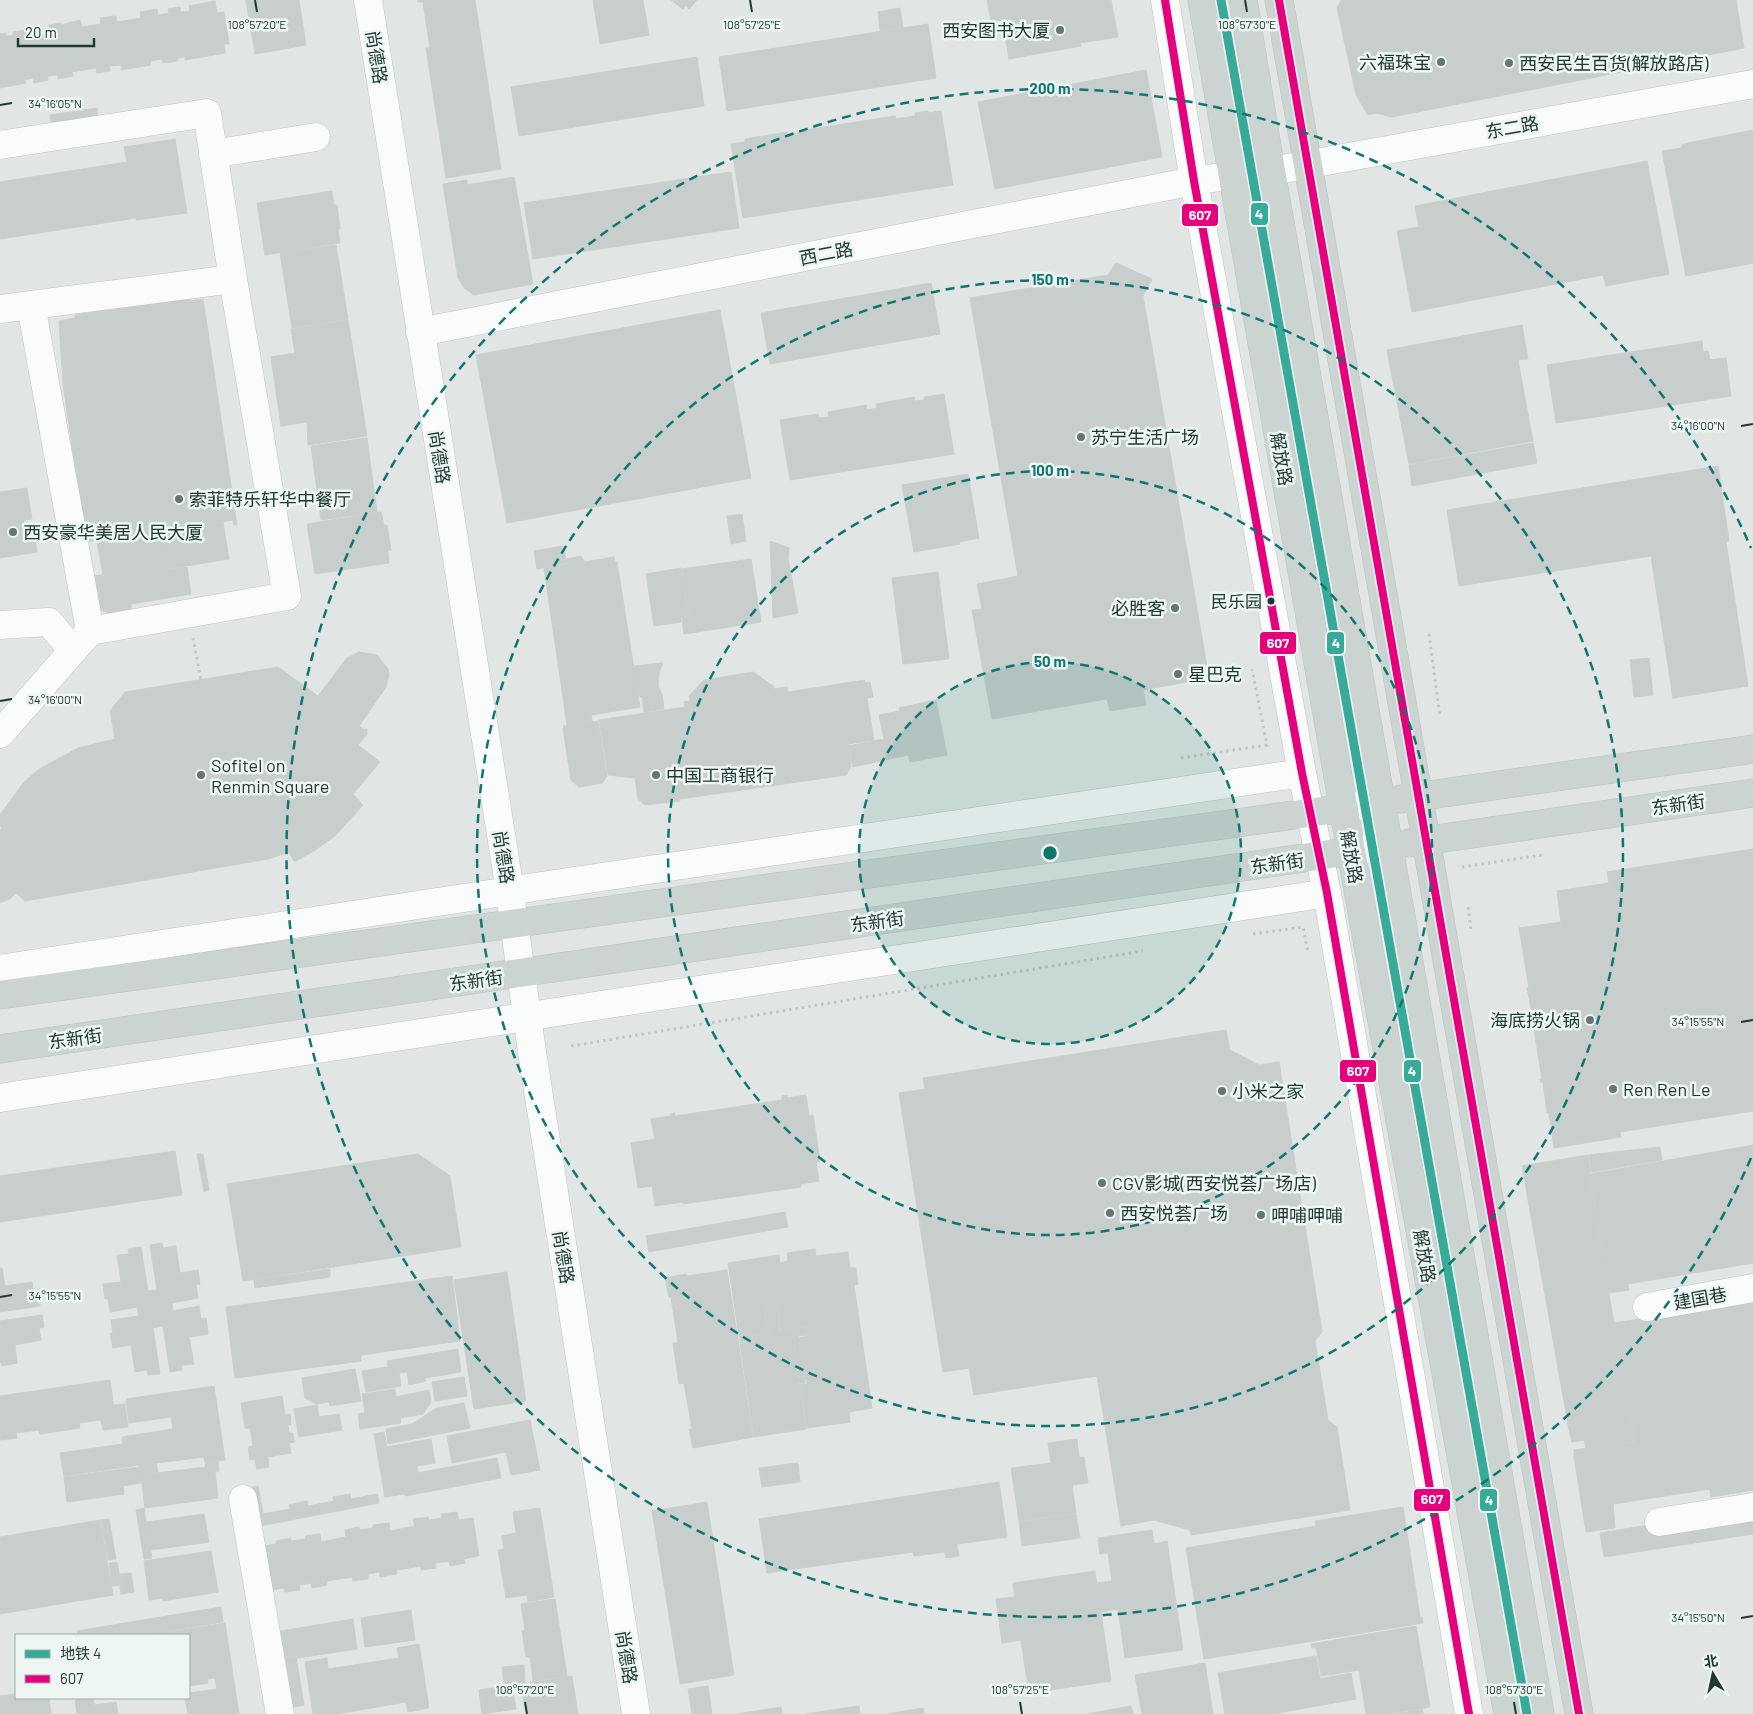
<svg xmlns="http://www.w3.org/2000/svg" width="1753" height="1714" viewBox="0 0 1753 1714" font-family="Barlow,'Noto Sans SC',sans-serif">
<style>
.building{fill:#c8cecc;stroke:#cacfcd}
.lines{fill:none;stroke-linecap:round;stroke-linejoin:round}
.minor-casing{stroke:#bec3c1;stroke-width:29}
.major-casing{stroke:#bbc3c1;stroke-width:29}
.path{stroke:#bfc7c6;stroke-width:3;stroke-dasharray:2.5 4;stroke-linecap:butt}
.minor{stroke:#fafbfb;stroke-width:28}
.major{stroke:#ccd4d2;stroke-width:28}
.bus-1-casing{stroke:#eef6f3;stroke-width:11}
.bus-1{stroke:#e5007d;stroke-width:8}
.metro-1-casing{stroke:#eef6f3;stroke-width:12}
.metro-1{stroke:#38aa99;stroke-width:9}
.ticks{fill:none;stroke:#203834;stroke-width:2}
.ring{fill:none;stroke:#0f766e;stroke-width:2.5;stroke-dasharray:9 6}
.poi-dot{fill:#647572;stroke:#eef6f3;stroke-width:2}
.bus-dot{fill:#203834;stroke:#eef6f3;stroke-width:2}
.labels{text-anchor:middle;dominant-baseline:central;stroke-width:5;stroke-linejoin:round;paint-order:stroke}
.bus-label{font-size:17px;fill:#203834;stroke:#eef6f3;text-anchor:end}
.poi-label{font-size:18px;fill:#203834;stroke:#eef6f3;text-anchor:start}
.street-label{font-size:18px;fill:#203834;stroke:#eef6f3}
.ticks-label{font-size:12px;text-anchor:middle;fill:#203834;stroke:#eef6f3;stroke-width:5;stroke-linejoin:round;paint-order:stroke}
.centre{fill:#0f766e;stroke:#eef6f3;stroke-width:2.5}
.ring-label{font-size:15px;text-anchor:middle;font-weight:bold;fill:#0f766e;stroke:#eef6f3;stroke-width:5;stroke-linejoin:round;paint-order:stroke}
.line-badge{stroke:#eef6f3;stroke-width:2}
.badge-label{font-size:14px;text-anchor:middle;font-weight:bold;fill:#fff}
</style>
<rect width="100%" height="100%" fill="#e1e6e4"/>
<path class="building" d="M246,0H299L306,45L255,54Z
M418,0H475L501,169L446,178L426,48H430L423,2H418Z
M593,0H643L649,35L600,44Z
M671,0H697L689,9L686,5L683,9Z
M987,0H1111L1118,37L1080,43L1081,46L1009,59L1003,23L1001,20L991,22Z
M1736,0L1744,48L1392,117L1376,113L1368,115L1356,95L1337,8L1341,0Z
M215,1L217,13L224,12L229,44H224L225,53L185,60V57L178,58V61L162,63V59L150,61L151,65L121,70V65L109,66L110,71L97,73L96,68L72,72L73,76L58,79V75L47,76L48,80L34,83L33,78L25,80L26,83L0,88V34L6,33V36L13,35V32L30,29L31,36L50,33L49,25L61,23V25L80,20L82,27L101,24L100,18L116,16L117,22L141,18L140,12L157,9L158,15L169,13L168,9L180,7L181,12L190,11L189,6Z
M900,8L903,27L880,31L878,12Z
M928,24L936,78L727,111L719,57Z
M697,57L704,106L519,136L511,87Z
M1146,70L1162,157L995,189L978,102Z
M97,108L98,120L52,127L50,115Z
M928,111V113L941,111L953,185L743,218L731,144L745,142V139L787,132V135L799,133V131L895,116L896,119L915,116V113Z
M1753,130V263L1686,276L1662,151L1682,148V145L1688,143Z
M175,139L187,213L136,220V218L0,239V182L127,162L124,147Z
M1647,161L1669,274L1606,286L1603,275L1412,312L1397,231L1419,227L1415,206Z
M731,172L739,228L533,259L524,203Z
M514,177L533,284L474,295L464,288L458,278L443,184L467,180V185Z
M332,191L334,205H337L340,229H338L340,243L265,255L257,203Z
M336,245L348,319L292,328L280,253Z
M1116,263L1152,279L1143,296L1209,678L1143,690L1146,705L1110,711L1107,699L992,719L972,610L982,609L977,584L1018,576L970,298L1108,275Z
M931,283L940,334L770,364L761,313Z
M189,298V301L203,299L237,525H234L233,520L86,542L84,521L85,519L84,514H82L63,384L59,321L75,318V315Z
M720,310L751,478L507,523L476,355Z
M348,320L367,436L308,445L307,422L281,426L271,357L295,353L291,329Z
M1522,325L1528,359L1518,360L1533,441L1409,464L1387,350Z
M1702,341L1703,352L1708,351L1710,360L1726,358L1731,396L1556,423L1547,365Z
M944,394L954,454L790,480L780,420L818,414L819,418L829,417L828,412L866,405L867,410L877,408L876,404L914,397L915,401L924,400V397Z
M367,438L377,512L321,520L311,446Z
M1533,443L1537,463L1412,486L1409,465Z
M1718,466L1729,541L1726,542L1748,686L1673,698L1651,556L1459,586L1447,510Z
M968,474L979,538L959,542L960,544L914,552L902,485Z
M27,488L32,519L24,520L21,506L2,509L0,505V492Z
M0,505L2,509L21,506L26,532L34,531L37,552L0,558Z
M381,512L384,525H387L391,550L388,551L389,563L315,574L307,524Z
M742,514L746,541L731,544L727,516Z
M223,522L229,559L167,569L162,531Z
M161,531L167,570L187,567L191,594L131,604L129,593L132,592L129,577L117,568L103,575L97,541Z
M770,541L789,548L788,558L798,613L773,618Z
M563,546L567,563L537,569L534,551Z
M581,556L585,562L614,557L615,562H617L640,707L591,715L592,721L567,725L544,568L568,564L567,559Z
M751,559L761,622L684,634L682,618L690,617L682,569Z
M117,568L129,577L132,592L129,593L132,612L115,614L101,611L89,598L86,577L101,575Z
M681,568L689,617L681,618V622L654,626L646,574Z
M938,572L949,659L903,664L892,578Z
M359,652L377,655L388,669L389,675L386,687L359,726L362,728L361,729H367V734L358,745L380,762L353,794L363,805L336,835L314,851L296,861H294L289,852L268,859L25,901L16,893L11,898L0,903V830L2,827L0,826V815L24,782L41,768L78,748L115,739L110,711L125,692L278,667L318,696L347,658Z
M1649,658L1653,695L1634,697L1630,660Z
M663,663L659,673L658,686L662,694L664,709L644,712L642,697L639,696L634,666Z
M753,672L773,686L774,689L787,687L788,692L865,680V683L870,682L873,697L867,698L874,740L848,744L851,767L846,775L680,799V801L645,805L638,799L635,778L608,775L599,720L685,707L684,702L690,701L689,696L704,680Z
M936,700L947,755L910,762L908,755L853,767L848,746L884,739L879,715L900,711L899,708Z
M598,721L607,776L602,783L579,787L571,780L563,729L564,726Z
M1753,849V1111L1620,1132L1621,1137L1554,1148L1549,1113H1547L1543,1082L1541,1083L1540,1079H1542L1533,1023H1531L1530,1018H1533L1527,988H1529L1519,928L1561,922L1557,891L1609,883L1607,872Z
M1226,1030L1230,1050L1259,1065L1279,1062L1322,1332L1315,1341L1328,1420L1337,1427L1350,1510L1191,1535L1190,1530L1154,1520L1121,1526L1097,1376L974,1395L969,1368L943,1372L899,1093L925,1089L923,1078Z
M787,1095V1098L806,1095L809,1116L813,1115L820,1161L816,1162L819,1181L801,1184V1187L683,1204V1202L655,1206L652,1186L638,1188L631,1143L655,1139L651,1119L670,1116V1114L675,1113V1116L782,1100V1096Z
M1753,1145V1263L1628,1284L1629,1290L1609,1293L1590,1174Z
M1660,1147L1662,1160L1592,1172L1589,1155Z
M175,1151L182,1195L0,1222V1176Z
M197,1154H203L209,1190L204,1192Z
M418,1154L450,1176L461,1247L243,1281L227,1184Z
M1588,1155L1591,1173H1589L1612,1312L1635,1441L1586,1448L1584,1440L1572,1442L1569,1430L1522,1166Z
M785,1212L788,1227L649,1252L646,1236Z
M162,1243L163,1248L176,1246L180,1273L198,1270L200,1284L196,1285L198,1298L172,1303L173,1311L199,1306L201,1319L206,1318L208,1334L189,1337L194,1364L182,1365V1370L170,1372L163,1326L153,1328L160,1374L148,1375L147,1370L135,1372L131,1345L113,1348L110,1333H113L111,1320L139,1316L137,1307L110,1312L108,1299H105L103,1284L121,1282L117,1255L129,1254L128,1249L141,1247L148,1291L157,1290L150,1245Z
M815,1249L816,1256L848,1252L850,1268H856L858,1284L854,1285L872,1408L849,1412L850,1422L807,1428L800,1384H807L805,1376L799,1377L795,1350L800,1349L799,1338L808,1336L807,1326L781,1330L778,1307L764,1308L768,1333L752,1335L753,1341L740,1343L728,1263L779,1255L780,1263L788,1261L787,1253Z
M0,1268H2L5,1286L32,1282L34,1294L39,1293L40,1306L0,1312Z
M330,1269V1277L255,1288L254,1280Z
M727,1270L753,1437L693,1448L689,1429H692L684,1383L679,1384L673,1343H678L671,1297H669L665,1278L686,1274L687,1276Z
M507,1272L526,1401L474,1409L454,1280Z
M452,1276L460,1341L361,1355V1361L235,1378L226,1307Z
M1753,1301V1490L1711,1497L1710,1489L1613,1504L1615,1528L1586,1532L1574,1457V1450L1636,1442L1614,1323Z
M777,1307L780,1331L806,1327L808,1335L798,1336L800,1349H794L798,1378L804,1377L805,1383H799L806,1429L754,1437L740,1344L754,1342L753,1336L769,1333L765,1309Z
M42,1315L44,1327L39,1328L41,1340L15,1345L17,1363L2,1366L0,1361V1321Z
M458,1349L461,1372L425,1378L426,1381L409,1385L407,1372L399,1373L401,1386L366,1392L362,1371L388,1367L387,1361Z
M355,1369L361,1401L330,1406L329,1402L316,1404L305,1398L302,1378Z
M464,1377L467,1396L435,1401L432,1382Z
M110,1380L116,1423L102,1425L101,1420L79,1423L80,1428L40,1434L39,1430L16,1433L17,1438L0,1440V1396Z
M214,1386L225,1460L205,1463L204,1457L156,1463L158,1472L141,1475L139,1465L64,1476L60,1453L123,1444L122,1437L173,1429L171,1417L129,1423L126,1399Z
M395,1389L396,1397L429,1390L431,1402L423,1414L400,1418L401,1423L360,1429L358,1414L365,1413L362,1394Z
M282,1396L285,1415L290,1414L291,1424L288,1425L289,1433H293L294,1442L289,1443L291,1453L268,1457L269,1467L257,1469L255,1459L250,1460L248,1447L253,1446L250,1428H245L241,1403Z
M464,1403L470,1428L388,1444L386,1429L412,1424L437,1408Z
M125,1404L128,1427L103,1430L102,1426L116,1424L114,1405Z
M317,1405L319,1417L339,1414L342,1430L299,1437L294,1409Z
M530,1420L540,1470L511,1475L506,1452L452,1463L447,1436Z
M384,1432L387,1447L431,1439L435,1463L417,1466L418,1473L497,1458L501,1478L405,1496V1494L385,1497L374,1434Z
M1077,1439L1079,1457H1084L1088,1483L1072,1485L1076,1513L1019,1521L1011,1468L1051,1463L1048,1443Z
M218,1462L219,1471L215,1472L218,1498L145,1508L141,1475L206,1467L205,1464Z
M798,1463L800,1482L762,1487L759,1468Z
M139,1467L141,1483L123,1486L124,1494L67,1502L64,1477Z
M999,1482L1007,1537L957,1544L959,1556L946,1558L945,1552L914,1556L913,1552L767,1573L759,1519Z
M258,1486L263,1514L290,1509L289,1505L307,1501L308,1506L334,1501L333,1497L350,1494L351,1499L377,1494L379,1503L255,1527L248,1488Z
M1753,1499V1534L1604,1557L1600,1533L1679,1520Z
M707,1502L734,1675L680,1684L652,1511Z
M1403,1507L1420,1617H1422L1423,1623L1204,1659L1186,1548L1316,1526L1315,1521Z
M144,1508L152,1558L144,1559L136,1510Z
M540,1508L554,1597L528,1602L527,1595L506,1598L498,1550L504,1549L502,1536L516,1533L513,1512Z
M457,1512L459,1520L473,1518L479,1556L464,1559L465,1563L450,1566L449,1561L435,1563L436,1568L421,1570V1566L396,1570L397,1574L380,1577L379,1572L368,1574V1579L353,1581L352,1577L327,1581V1585L312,1588L311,1583L299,1585L300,1590L285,1592L284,1588L267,1591L260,1547L276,1544V1541L291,1538V1541L306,1539L305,1536L320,1534L321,1542L346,1537L345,1530L359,1527L360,1530L373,1528V1525L389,1523L390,1531L415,1526L413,1519L428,1517L429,1520L442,1518L441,1514Z
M204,1514L209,1542L151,1550L147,1522Z
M1076,1514L1080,1538L1022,1546L1019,1522Z
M109,1519L116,1559L108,1560L101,1520Z
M100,1520L113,1595L0,1614V1537Z
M1152,1530L1154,1544L1167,1541L1183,1650L1125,1658L1118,1609L1101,1612L1097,1583L1112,1581L1108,1553L1100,1554L1098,1538Z
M211,1551L218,1592L163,1601L162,1598L149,1600L144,1561Z
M117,1562L121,1585L112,1586L109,1563Z
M1095,1571L1111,1681L1029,1693L1021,1640L1002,1643L996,1599L1015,1597L1013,1583Z
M131,1573L134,1592L121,1594L120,1586H122L120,1574Z
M555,1599L567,1676L533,1681L530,1657H526L522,1631L525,1630L521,1604Z
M221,1607L223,1622L146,1635H78L77,1631Z
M411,1610L415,1640L365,1647L361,1618Z
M353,1619L357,1649L298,1658L297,1655L279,1658L275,1632Z
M225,1623L239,1714H188L185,1698H189V1693L217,1689L215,1678L207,1679L208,1683L189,1686V1635H151Z
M1416,1626L1430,1707L1386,1714H1366L1359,1670L1321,1676L1316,1647L1312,1648L1311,1644Z
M419,1644L429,1708L408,1712L406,1702L337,1714H313L305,1662L327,1658L328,1669L399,1658L397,1648Z
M296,1656L304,1705L287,1708L279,1659Z
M1316,1656L1320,1679L1351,1673L1356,1699L1272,1714H1225L1218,1673Z
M1205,1663L1213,1714H1142L1135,1675Z
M524,1665L525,1683L504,1684L502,1667Z
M572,1676L578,1714H526L521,1684Z
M512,1685L516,1709L482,1714L479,1690Z
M708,1686L712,1714H692L688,1689Z
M16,1694V1698H49L51,1714H0V1696Z
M80,1698H93L94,1705L116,1702L118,1714H77L75,1700L80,1699Z
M859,1706L860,1714H805Z
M1131,1706L1133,1714H1086Z
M781,1707L782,1714H737Z
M923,1708L924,1714H886Z
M1422,1709L1423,1714H1395Z"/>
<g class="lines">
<defs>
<path id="minor" d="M368,0L507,872L532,1052L636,1714
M1165,0L1194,181L1302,773L1327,893L1469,1714
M0,145L207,113L233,279
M213,154L316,137
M1271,171L1753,84
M0,309L31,305
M420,332L1194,181L1233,175
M0,625L49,622L73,651
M0,734L90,631L287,596L233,279L31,305L90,631
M1344,808L1382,802
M1351,851L1390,846
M0,969L548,885L1302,773
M0,1098L1327,893
M1647,1307L1753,1288
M243,1499L280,1714
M1659,1522L1753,1507"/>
<path id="major" d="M1202,0L1351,851L1508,1714
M1243,0L1271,171L1540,1714
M1279,0L1579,1714
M1401,799L1753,749
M1409,843L1753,793
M0,995L1344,808
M0,1049L1351,851"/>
</defs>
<use href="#minor" class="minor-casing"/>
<use href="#major" class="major-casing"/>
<path class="path" d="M1429,634L1440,717
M193,638L201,680
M1181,758L1267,745L1252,669
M1462,867L1542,855
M1468,907L1471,931
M1253,934L1303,927L1308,952
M571,1046L1143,951"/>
<use href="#minor" class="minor"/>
<use href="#major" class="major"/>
<defs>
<path id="bus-1" d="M1165,0L1194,181L1302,773L1327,893L1469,1714
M1279,0L1579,1714"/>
</defs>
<use href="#bus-1" class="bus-1-casing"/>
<use href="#bus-1" class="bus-1"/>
<defs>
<path id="metro-1" d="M1221,0L1527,1714"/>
</defs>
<use href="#metro-1" class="metro-1-casing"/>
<use href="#metro-1" class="metro-1"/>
</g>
<path class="ticks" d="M255,0L257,12M750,0L752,12M1245,0L1247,12M0,105L12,103M1741,426L1753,424M0,701L12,699M1741,1022L1753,1020M0,1297L12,1295M1741,1618L1753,1616M525,1702L527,1714M1020,1702L1022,1714M1514,1702L1516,1714"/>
<circle cx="1050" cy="853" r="191" fill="#0f766e" fill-opacity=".12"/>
<g class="ring">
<circle cx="1050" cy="853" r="191"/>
<circle cx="1050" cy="853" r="382"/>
<circle cx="1050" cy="853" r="573"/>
<path d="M1751 1158A764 764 0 1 1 1751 548"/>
</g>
<g class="poi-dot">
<circle cx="1060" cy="30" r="5"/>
<circle cx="1441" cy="62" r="5"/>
<circle cx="1509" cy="63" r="5"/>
<circle cx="1081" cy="437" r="5"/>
<circle cx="179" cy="499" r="5"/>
<circle cx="13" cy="532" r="5"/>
<circle cx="1175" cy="608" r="5"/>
<circle cx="1178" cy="674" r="5"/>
<circle cx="201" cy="775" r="5"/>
<circle cx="656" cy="775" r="5"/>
<circle cx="1590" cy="1020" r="5"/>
<circle cx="1613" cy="1089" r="5"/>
<circle cx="1222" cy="1091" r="5"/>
<circle cx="1102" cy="1183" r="5"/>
<circle cx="1110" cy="1213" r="5"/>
<circle cx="1261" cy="1215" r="5"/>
</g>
<circle class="bus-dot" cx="1271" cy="601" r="4.5"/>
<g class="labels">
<g class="bus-label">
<text x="1262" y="601">民乐园</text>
</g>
<g class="poi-label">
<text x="1050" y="30" text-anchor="end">西安图书大厦</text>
<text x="1431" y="62" text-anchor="end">六福珠宝</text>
<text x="1519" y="63">西安民生百货(解放路店)</text>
<text x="1091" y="437">苏宁生活广场</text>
<text x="189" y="499">索菲特乐轩华中餐厅</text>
<text x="23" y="532">西安豪华美居人民大厦</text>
<text x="1165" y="608" text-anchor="end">必胜客</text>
<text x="1188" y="674">星巴克</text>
<text x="211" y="765">Sofitel on<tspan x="211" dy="21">Renmin Square</tspan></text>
<text x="666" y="775">中国工商银行</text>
<text x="1580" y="1020" text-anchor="end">海底捞火锅</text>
<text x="1623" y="1089">Ren Ren Le</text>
<text x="1232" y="1091">小米之家</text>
<text x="1112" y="1183">CGV影城(西安悦荟广场店)</text>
<text x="1120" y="1213">西安悦荟广场</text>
<text x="1271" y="1215">呷哺呷哺</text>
</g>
<g class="street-label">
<text transform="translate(377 57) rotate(81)">尚德路</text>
<text transform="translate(1512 127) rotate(-10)">东二路</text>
<text transform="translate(826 253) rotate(-11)">西二路</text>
<text transform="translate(440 457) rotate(81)">尚德路</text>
<text transform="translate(1282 459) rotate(80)">解放路</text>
<text transform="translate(1678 804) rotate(-8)">东新街</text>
<text transform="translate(504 857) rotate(81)">尚德路</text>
<text transform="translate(1352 857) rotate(80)">解放路</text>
<text transform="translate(1277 863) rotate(-8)">东新街</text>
<text transform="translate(877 921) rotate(-8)">东新街</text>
<text transform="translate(476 980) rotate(-8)">东新街</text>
<text transform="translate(75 1038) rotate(-8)">东新街</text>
<text transform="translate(1425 1256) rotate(80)">解放路</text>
<text transform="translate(564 1257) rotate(81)">尚德路</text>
<text transform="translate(1700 1298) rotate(-10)">建国巷</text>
<text transform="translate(627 1657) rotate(81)">尚德路</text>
</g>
</g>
<g class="ticks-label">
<text x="257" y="29">108°57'20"E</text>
<text x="752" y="29">108°57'25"E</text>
<text x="1247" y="29">108°57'30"E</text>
<text x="55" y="108">34°16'05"N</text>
<text x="1698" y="430">34°16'00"N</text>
<text x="55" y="704">34°16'00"N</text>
<text x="1698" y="1026">34°15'55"N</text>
<text x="55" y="1300">34°15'55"N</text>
<text x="1698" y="1622">34°15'50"N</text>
<text x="525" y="1694">108°57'20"E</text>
<text x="1020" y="1694">108°57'25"E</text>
<text x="1514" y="1694">108°57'30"E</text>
</g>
<circle cx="1050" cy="853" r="8" class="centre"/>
<g class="ring-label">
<text x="1050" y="94">200 m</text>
<text x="1050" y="285">150 m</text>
<text x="1050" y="476">100 m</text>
<text x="1050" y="667">50 m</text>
</g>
<g class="line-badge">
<rect x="1250" y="202" width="19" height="24" rx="5" fill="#38aa99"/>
<rect x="1181" y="203" width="38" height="24" rx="5" fill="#e5007d"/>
<rect x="1326" y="631" width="19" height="24" rx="5" fill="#38aa99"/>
<rect x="1259" y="631" width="38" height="24" rx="5" fill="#e5007d"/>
<rect x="1339" y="1059" width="38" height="24" rx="5" fill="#e5007d"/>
<rect x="1403" y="1059" width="19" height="24" rx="5" fill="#38aa99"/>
<rect x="1413" y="1488" width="38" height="24" rx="5" fill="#e5007d"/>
<rect x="1479" y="1488" width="19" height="24" rx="5" fill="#38aa99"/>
</g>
<g class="badge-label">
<text x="1259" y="219">4</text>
<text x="1200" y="220">607</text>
<text x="1336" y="648">4</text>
<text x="1278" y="648">607</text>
<text x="1358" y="1076">607</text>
<text x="1412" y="1076">4</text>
<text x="1432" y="1504">607</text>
<text x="1489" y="1505">4</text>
</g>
<rect x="15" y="1634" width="175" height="65" fill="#eef6f3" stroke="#9caaa7"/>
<rect x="25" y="1650" width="25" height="8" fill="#38aa99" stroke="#9caaa7"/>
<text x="60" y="1659" font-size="15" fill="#203834">地铁 4</text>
<rect x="25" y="1675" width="25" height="8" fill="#e5007d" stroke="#9caaa7"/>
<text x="60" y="1684" font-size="15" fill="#203834">607</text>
<g transform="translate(1713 1674) rotate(351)" stroke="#eef6f3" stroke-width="4" paint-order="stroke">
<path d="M0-4L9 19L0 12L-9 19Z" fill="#203834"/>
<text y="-8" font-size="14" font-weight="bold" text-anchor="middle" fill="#203834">北</text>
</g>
<path d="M18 38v8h76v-8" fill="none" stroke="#203834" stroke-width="2.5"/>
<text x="25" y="38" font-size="15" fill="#203834" stroke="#eef6f3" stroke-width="4" paint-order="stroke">20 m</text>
</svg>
